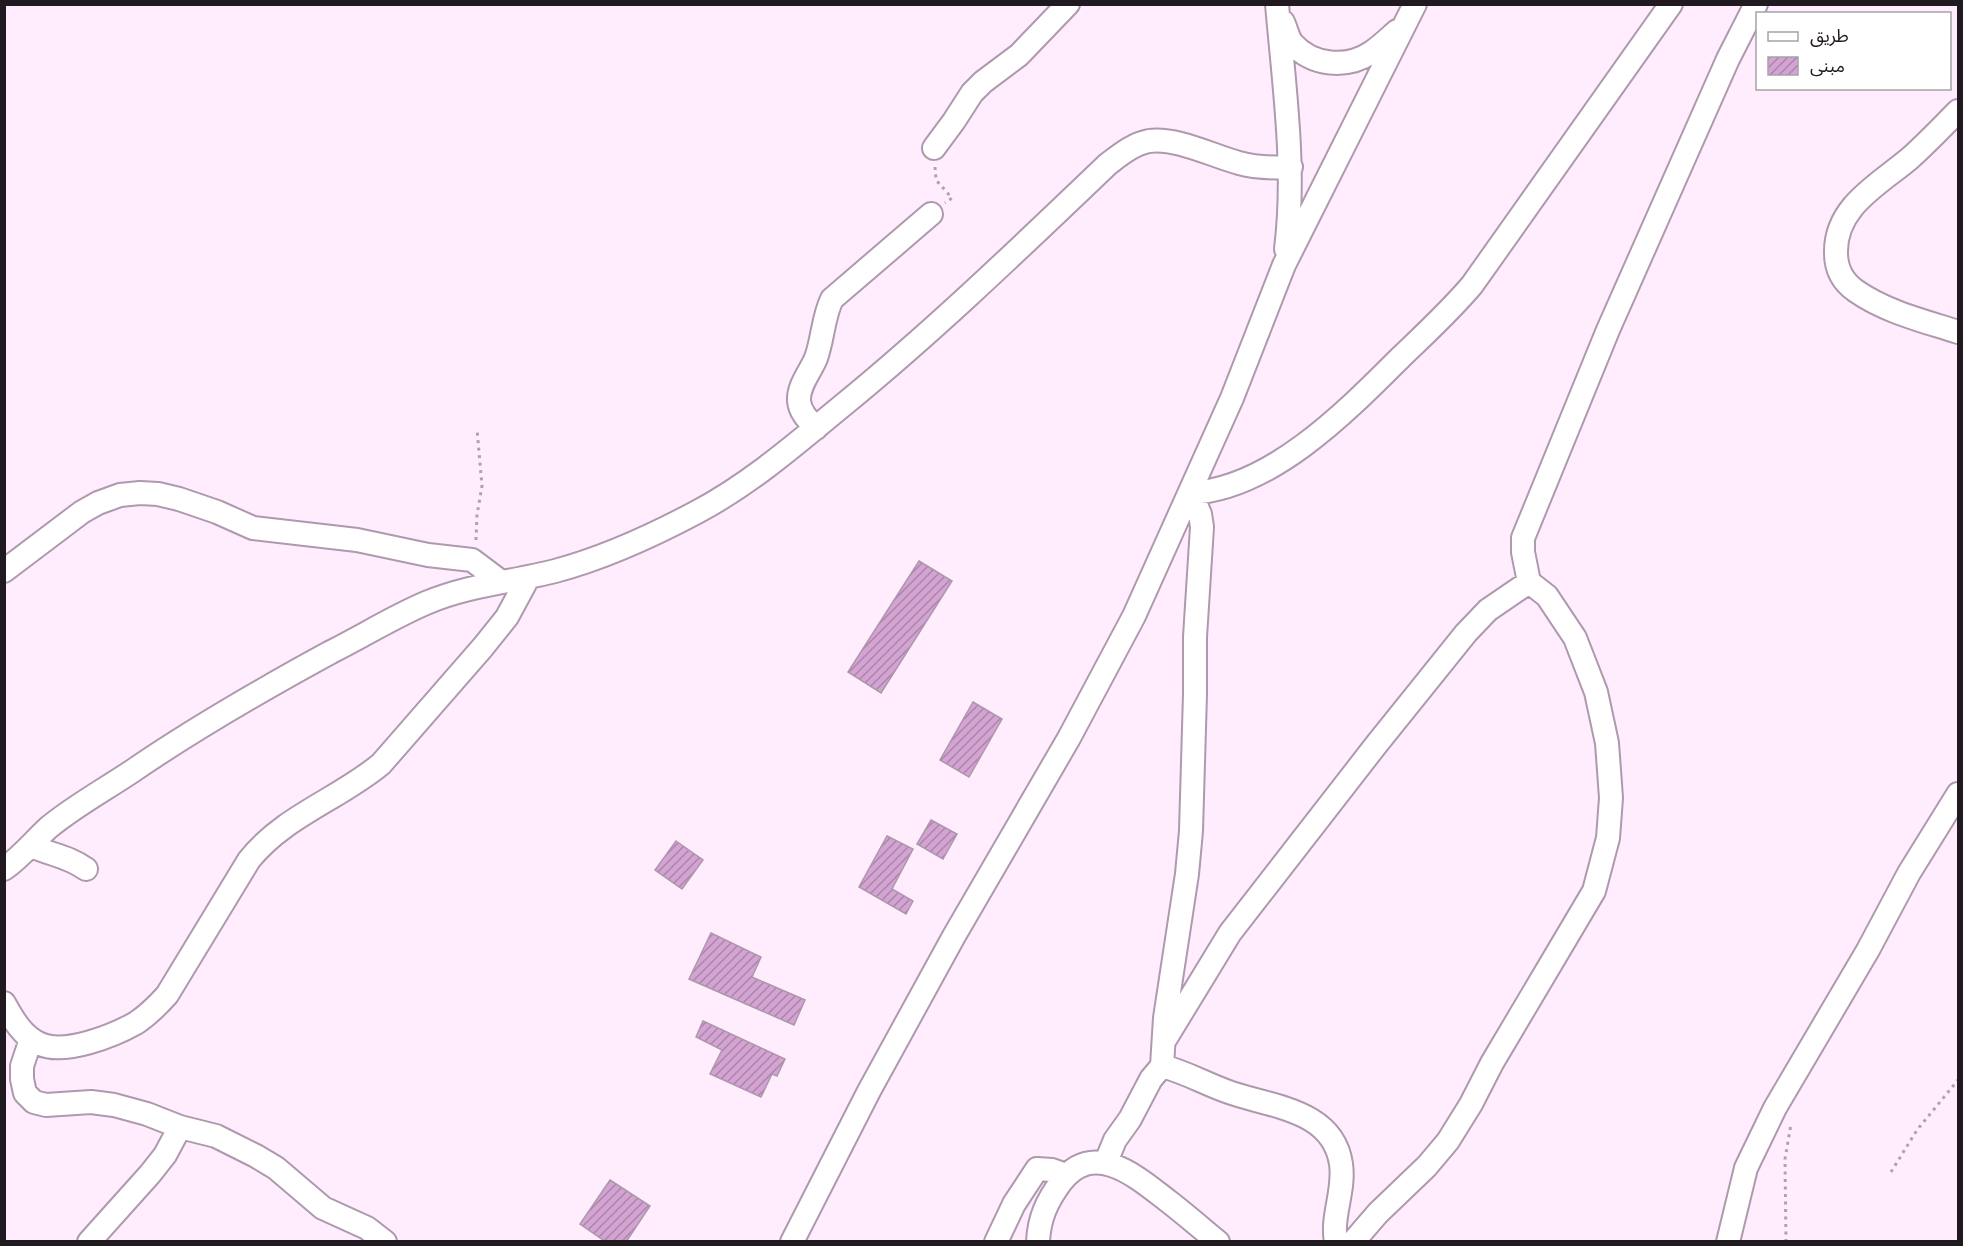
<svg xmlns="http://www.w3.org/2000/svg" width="1963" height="1246" viewBox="0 0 1963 1246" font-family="Montserrat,'Noto Sans Arabic',sans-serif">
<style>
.building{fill:url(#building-hatch);stroke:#ac97ac;stroke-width:1.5}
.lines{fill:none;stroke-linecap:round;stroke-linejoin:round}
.minor-casing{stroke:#ae99ae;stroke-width:26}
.path{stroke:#afa1ae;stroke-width:3;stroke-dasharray:3 4.5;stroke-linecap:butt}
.minor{stroke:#fff;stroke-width:22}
</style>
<defs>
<pattern id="building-hatch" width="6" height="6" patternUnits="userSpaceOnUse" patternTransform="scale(1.5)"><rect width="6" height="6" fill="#d3a3d2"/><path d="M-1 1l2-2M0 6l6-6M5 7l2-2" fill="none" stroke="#ab84aa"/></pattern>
</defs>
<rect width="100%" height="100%" fill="#ffedfe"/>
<path class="building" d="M919,561L952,581L881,693L848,672Z
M973,702L1002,719L969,777L940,760Z
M931,820L957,834L943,859L917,844Z
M887,836L913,849L892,889L913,901L906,914L859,887Z
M676,841L703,860L682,889L655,870Z
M711,933L761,957L752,977L805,1000L794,1025L689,979Z
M703,1021L785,1059L777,1076L772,1074L761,1097L710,1074L722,1050L696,1037Z
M610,1180L650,1206L626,1242H606L580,1224Z"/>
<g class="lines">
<defs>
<path id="minor" d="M1277,4C1284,86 1296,168 1286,249
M1283,22C1286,28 1288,38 1292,43C1312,66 1347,69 1372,52C1381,46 1389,38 1397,31
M1958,111C1942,127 1926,144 1909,159C1878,185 1835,207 1836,253C1836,269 1843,282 1856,291C1886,312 1924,321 1958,332
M934,148L954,121L972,93L983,82L1019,55L1068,4
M816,428C808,420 800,412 799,401C798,385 811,371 816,358C823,339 823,317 832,299L931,214
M1191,493C1271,489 1347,411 1401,357C1425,334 1450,311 1472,285L1671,4
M4,571L82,512L98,503L120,495L140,493L158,494L179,499L217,512L253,528L357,540L428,555L472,560L500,581
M32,846C51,855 68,856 86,869
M4,869C21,857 33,842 48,828C73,807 104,790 131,772C195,728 263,689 331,652C363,636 393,617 426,603C468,585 512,582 555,571C604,558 652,536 697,512C750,484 796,444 842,406C935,330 1021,247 1108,164C1120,155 1133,144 1149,141C1176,137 1213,156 1239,163C1256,168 1273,168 1291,167
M4,1003C13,1019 22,1036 40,1044C65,1055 113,1036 136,1023C148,1015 158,1005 167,995L249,860C284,816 339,799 381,764L483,647L507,617L528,578
M1166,1038L1230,933L1376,745L1466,633L1488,610L1529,582
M31,1039L22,1066V1079L25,1093L34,1102L46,1105L91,1102L114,1105L147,1114L180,1127L216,1136L256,1156L276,1168L323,1208L367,1228L385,1242
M1162,1066C1185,1072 1204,1083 1226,1091C1268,1107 1333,1108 1341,1164C1345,1191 1331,1216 1336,1242
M1106,1162L1115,1140L1130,1119L1151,1079L1162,1066L1165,1018L1187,874L1191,831L1195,694V637L1202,527L1200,514L1191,493
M89,1242L150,1174L165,1155L180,1127
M792,1242L869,1091L954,936L1069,738L1134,616L1232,398L1284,265L1415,4
M996,1242L1014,1204L1037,1169L1052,1170L1066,1175
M1038,1242C1039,1218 1047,1201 1061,1182C1094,1139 1137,1177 1168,1201C1185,1214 1201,1228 1218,1242
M1353,1242L1378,1213L1427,1166L1448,1141L1471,1104L1492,1063L1594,891L1608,838L1611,798L1607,743L1596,692L1575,638L1547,596L1529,582L1523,552V538L1608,330L1728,59L1756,4
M1728,1242L1746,1168L1775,1108L1868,950L1909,873L1958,794"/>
</defs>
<use href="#minor" class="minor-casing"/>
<path class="path" d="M935,167L936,180L952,198L945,203
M476,540L477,515L482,486L477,429
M1891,1172L1917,1130L1958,1080
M1786,1242L1785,1159L1791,1124"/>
<use href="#minor" class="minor"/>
</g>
<rect width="1963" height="1246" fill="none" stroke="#201920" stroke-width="12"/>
<rect x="1756" y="12" width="195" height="78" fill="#ffffff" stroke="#a6a3a6" stroke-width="1.5"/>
<rect x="1768" y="32" width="30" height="9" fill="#ffffff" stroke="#a6a3a6" stroke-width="1.5"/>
<text x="1810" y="42" font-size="18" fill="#201920">طريق</text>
<rect x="1768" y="57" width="30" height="18" fill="url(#building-hatch)" stroke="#a6a3a6" stroke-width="1.5"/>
<text x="1810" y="72" font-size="18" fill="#201920">مبنى</text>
</svg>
